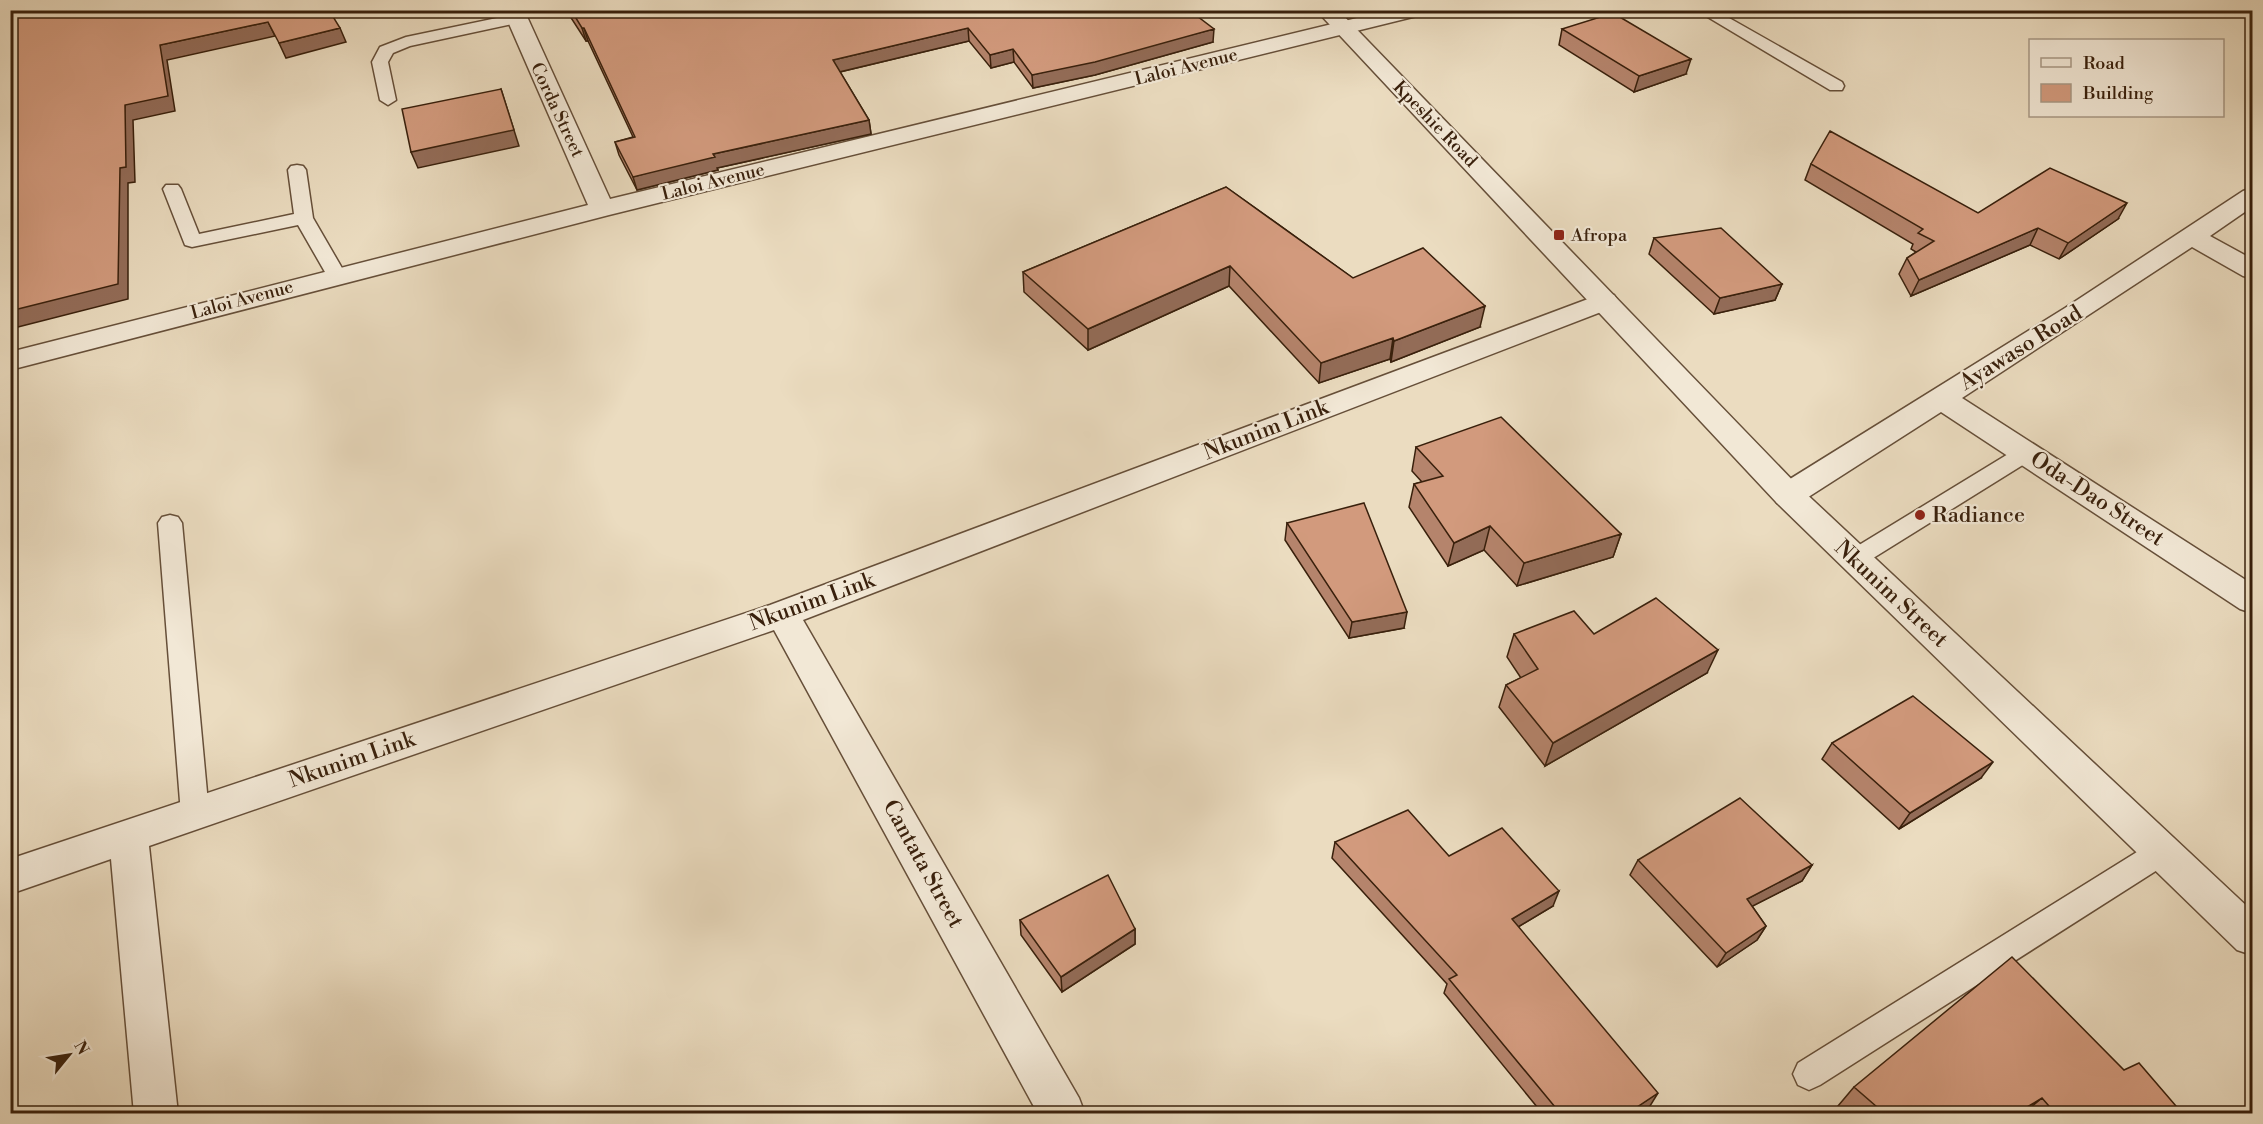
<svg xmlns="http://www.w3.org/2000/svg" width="2263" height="1124" viewBox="0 0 2263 1124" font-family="'Libre Bodoni',serif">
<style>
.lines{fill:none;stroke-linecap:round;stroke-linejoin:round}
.service-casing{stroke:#664f39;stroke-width:3}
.minor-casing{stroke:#664f39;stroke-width:3}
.tertiary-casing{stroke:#664f39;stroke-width:3}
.service{fill:#f2e8d6;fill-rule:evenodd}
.minor{fill:#f2e8d6;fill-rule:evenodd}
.tertiary{fill:#f2e8d6;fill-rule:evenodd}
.wall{fill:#b5846c;stroke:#39200c;stroke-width:1.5}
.shaded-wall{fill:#936c58;stroke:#39200c;stroke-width:1.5}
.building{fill:#d29a7d;stroke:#39200c;stroke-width:1.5}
.poi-dot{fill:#8f2418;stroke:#f2e8d6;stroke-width:2}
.labels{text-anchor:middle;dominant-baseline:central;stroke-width:4.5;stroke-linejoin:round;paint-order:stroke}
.far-street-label{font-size:18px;fill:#39200c;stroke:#f2e8d6}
.far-poi-label{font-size:18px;fill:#39200c;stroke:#f2e8d6;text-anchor:start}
.street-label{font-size:22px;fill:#39200c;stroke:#f2e8d6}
.poi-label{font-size:22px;fill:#39200c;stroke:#f2e8d6;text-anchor:start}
</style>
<rect width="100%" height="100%" fill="#ebdcc0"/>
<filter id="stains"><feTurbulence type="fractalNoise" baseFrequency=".00333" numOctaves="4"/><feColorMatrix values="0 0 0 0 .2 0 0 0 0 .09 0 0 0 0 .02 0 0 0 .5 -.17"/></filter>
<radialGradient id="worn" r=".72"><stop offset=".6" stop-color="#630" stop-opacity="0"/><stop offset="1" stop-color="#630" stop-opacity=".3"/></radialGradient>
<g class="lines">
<defs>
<path id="service" d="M1696,10H1715L1842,82L1844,86L1842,90H1830Z
M516,14L524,19L521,22L410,46L393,53L388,62L396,100L388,105L380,100L372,62L380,47L406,37Z
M297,165L303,166L306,170L313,218L346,275L343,279H329L298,225L192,247L185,245L163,189L166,185H178L181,189L199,234L294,214L288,170L291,166Z
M2026,445L2034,448L2037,453L2034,458L1862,565L1854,568L1846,565L1842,559L1846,553L2018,448Z
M170,515L178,517L182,523L209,814L205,822L195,826L185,822L181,814L158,523L162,517Z
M2163,839L2173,842L2177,851L2173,860L1820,1085L1809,1090L1798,1085L1793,1074L1798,1063L2153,842Z"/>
<path id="minor" d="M503,10H524L610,199L1390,10H1428L1425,14L609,215L10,370V352L588,205Z
M2252,188V207L2210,236L2252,259V278L2243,276L2192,247L1962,398L2252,584V613L2240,609L1941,412L1799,503L1788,506L1777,503L1772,495L1777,487L2065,308L2243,191Z
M1604,293L1614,295L1618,301L1614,307L803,620L1079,1098L1085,1114H1038L774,630L149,846L178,1114H134L111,859L10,894V859L770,605Z"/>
<path id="tertiary" d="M1316,10H1338L1799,487L2252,911V955L2237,950L1777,503Z"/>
</defs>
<use href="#service" class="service-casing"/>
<use href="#minor" class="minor-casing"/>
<use href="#tertiary" class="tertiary-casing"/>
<use href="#service" class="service"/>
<use href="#minor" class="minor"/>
<use href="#tertiary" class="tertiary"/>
</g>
<path class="wall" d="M566,10H1189L1213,42L1095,75L1033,88L1014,62L991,68L969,41L840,72L869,120L871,134L717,168L718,170L637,190L619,155L615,142L633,137L588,41H586Z
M1562,29L1686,74L1634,92L1559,45Z
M1811,164L1978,213L2118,219L2059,259L2030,245L1911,296L1899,274L1907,258L1916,252L1911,249L1913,244L1805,180Z
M1226,187L1353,278L1480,327L1391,362L1390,359L1319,383L1229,286L1088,350L1024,292L1023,272Z
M1654,238L1782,284L1775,300L1714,314L1649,254Z
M1416,447L1621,534L1613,557L1517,586L1484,550L1448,566L1409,507L1414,484L1422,482L1412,471Z
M1287,523L1404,628L1349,638L1285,540Z
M1514,634H1594L1707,673L1545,766L1499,707L1506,685L1521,678L1507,657Z
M1832,743L1981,778L1899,829L1822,759Z
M1335,842L1449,856L1553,906L1518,927L1650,1106L1639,1113H1542L1444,993L1447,984L1332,858Z
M1638,860L1812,865L1802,881L1752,906L1766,926L1757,940L1717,967L1630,875Z
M1020,920L1135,929V944L1062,992L1021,935Z
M2124,1070L2182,1113H1846L1838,1106L1854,1087Z"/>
<path class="shaded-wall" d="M327,10H340L328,13Z
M268,22L275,36L167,60L175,111L133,120L135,182L128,183V299L10,329V311L120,168L125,105L160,45Z
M340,28L346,42L286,58L279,43Z
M582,28H584L588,41H586Z
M968,28L969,41L835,73L833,60Z
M1214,29L1213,42L1095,75L1033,88L1032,75Z
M1013,49L1014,62L991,68L990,55Z
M1691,59L1686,74L1634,92L1639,76Z
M501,89L519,146L418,168L411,152Z
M869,120L871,134L717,168L718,170L637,190L633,177L713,154Z
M2127,203L2118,219L2059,259L2068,243Z
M2038,228L2030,245L1911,296L1919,280Z
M1230,266L1229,286L1088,350V329Z
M1782,284L1775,300L1714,314L1720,298Z
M1485,306L1480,327L1391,362L1394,341Z
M1393,338L1390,359L1319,383L1321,363Z
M1490,526L1484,550L1448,566L1454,543Z
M1621,534L1613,557L1517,586L1524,563Z
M1407,612L1404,628L1349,638L1352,622Z
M1718,650L1707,673L1545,766L1553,743Z
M1993,762L1981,778L1899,829L1910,813Z
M1812,865L1802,881L1737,914L1747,899Z
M1559,891L1553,906L1506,934L1512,919Z
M1766,926L1757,940L1717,967L1726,953Z
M1135,929V944L1062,992L1061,977Z
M1658,1093L1650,1106L1639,1113H1628Z
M2042,1098L2024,1113H2017Z"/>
<path class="building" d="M10,10H329L340,28L279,43L268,22L160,45L168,96L125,105L126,167L120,168L118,284L10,311Z
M571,10H1189L1214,29L1095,62L1032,75L1013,49L990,55L968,28L833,60L869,120L713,154L715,157L633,177L615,142L635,137L584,28H582Z
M1613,13L1691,59L1639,76L1562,29Z
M501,89L514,130L411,152L402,109Z
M1830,131L1978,213L2050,168L2127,203L2068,243L2038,228L1919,280L1907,258L1934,241L1918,233L1923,229L1811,164Z
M1226,187L1353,278L1423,248L1485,306L1394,341L1393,338L1321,363L1230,266L1088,329L1023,272Z
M1721,228L1782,284L1720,298L1654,238Z
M1501,417L1621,534L1524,563L1490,526L1454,543L1414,484L1443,476L1416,447Z
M1364,503L1407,612L1352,622L1287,523Z
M1656,598L1718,650L1553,743L1506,685L1538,669L1514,634L1574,611L1594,634Z
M1913,696L1993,762L1910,813L1832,743Z
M1740,798L1812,865L1747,899L1766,926L1726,953L1638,860Z
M1408,810L1449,856L1502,828L1559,891L1512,919L1658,1093L1628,1113H1560L1449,979L1457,975L1335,842Z
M1108,875L1135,929L1061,977L1020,920Z
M2012,957L2124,1070L2139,1063L2182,1113H2055L2042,1098L2017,1113H1884L1854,1087Z"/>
<g class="poi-dot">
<rect x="1553" y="229" width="12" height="12" rx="3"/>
<circle cx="1920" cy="515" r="6"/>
</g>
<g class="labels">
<g class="far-street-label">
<text transform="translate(1186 67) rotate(-14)">Laloi Avenue</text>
<text transform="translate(557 110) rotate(65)">Corda Street</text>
<text transform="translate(1435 124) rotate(46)">Kpeshie Road</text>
<text transform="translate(713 182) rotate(-14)">Laloi Avenue</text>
<text transform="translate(242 300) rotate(-15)">Laloi Avenue</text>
</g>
<g class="far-poi-label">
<text x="1571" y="235">Afropa</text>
</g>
<g class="street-label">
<text transform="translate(2021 348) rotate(-32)">Ayawaso Road</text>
<text transform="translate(1266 430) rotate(-21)">Nkunim Link</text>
<text transform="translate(2097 499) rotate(33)">Oda-Dao Street</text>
<text transform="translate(1891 594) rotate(43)">Nkunim Street</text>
<text transform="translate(812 602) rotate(-20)">Nkunim Link</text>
<text transform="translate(352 760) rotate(-19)">Nkunim Link</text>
<text transform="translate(923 864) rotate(61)">Cantata Street</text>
</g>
<g class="poi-label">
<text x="1932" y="515">Radiance</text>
</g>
</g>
<rect width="2263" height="1124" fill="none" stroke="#ebdcc0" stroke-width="36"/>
<rect x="12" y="12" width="2239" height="1100" fill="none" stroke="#39200c" stroke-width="3"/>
<rect x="18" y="18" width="2227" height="1088" fill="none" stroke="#39200c" stroke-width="1.5"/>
<rect x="2029" y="39" width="195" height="78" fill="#f2e8d6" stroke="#a89885" stroke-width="1.5"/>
<rect x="2041" y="58" width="30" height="9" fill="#f2e8d6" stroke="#a89885" stroke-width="1.5"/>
<text x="2083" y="69" font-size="18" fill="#39200c">Road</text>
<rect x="2041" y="84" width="30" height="18" fill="#d29a7d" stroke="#a89885" stroke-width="1.5"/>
<text x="2083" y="99" font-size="18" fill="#39200c">Building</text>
<g transform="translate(69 1055) rotate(60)" stroke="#f2e8d6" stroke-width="4.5" paint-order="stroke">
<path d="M0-4.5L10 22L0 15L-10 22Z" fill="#39200c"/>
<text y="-9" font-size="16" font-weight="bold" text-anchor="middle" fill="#39200c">N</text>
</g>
<rect width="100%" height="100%" filter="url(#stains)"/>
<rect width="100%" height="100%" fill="url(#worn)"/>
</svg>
